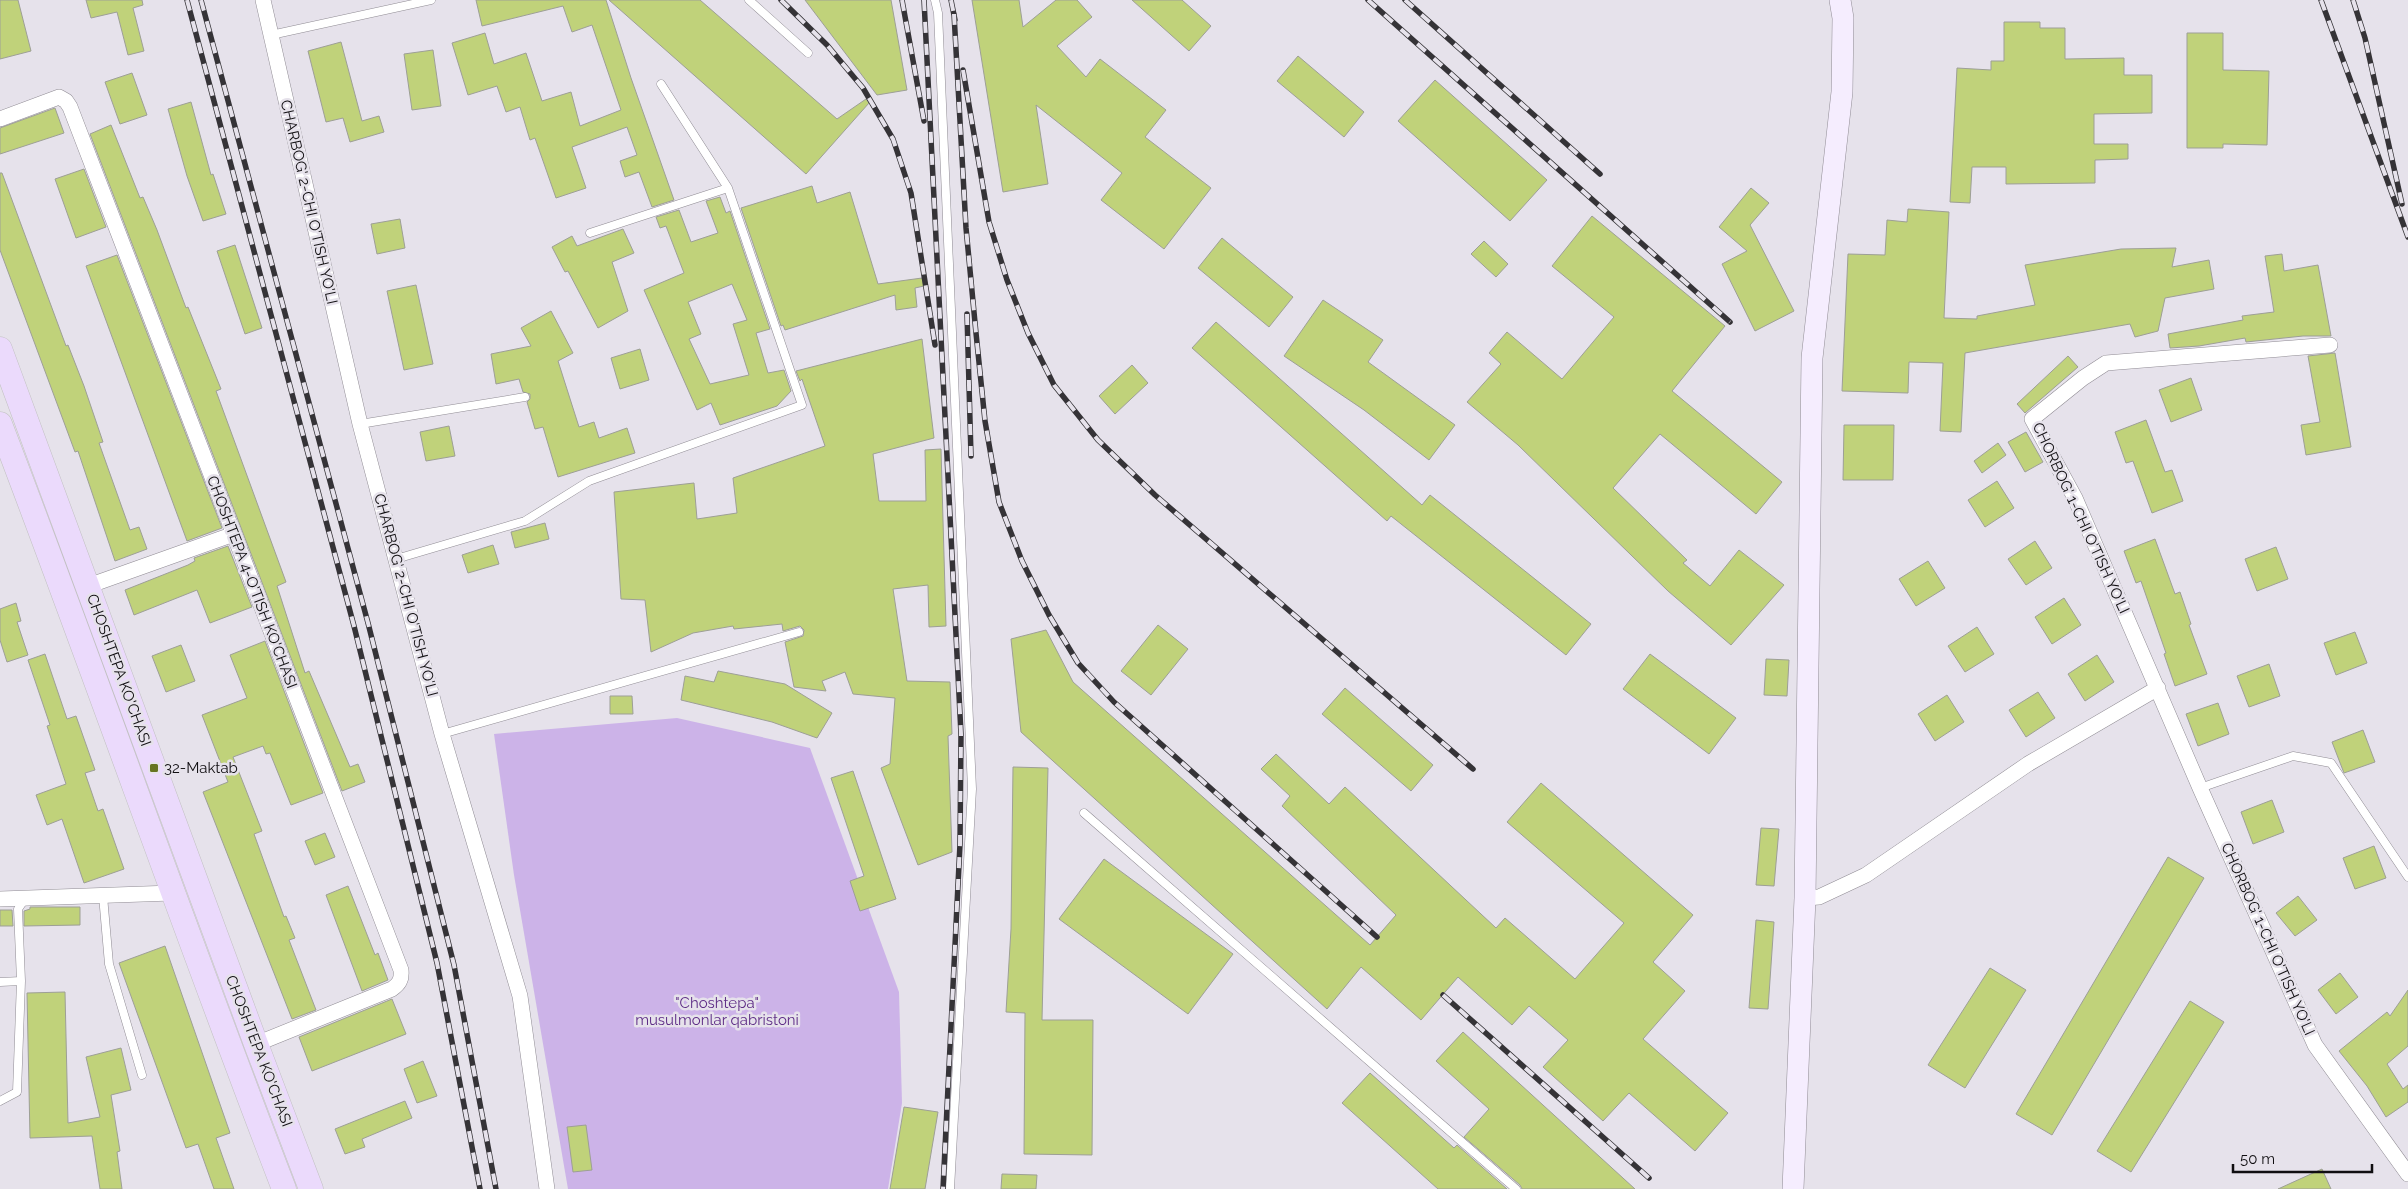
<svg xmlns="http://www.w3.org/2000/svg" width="2408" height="1189" viewBox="0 0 2408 1189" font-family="Raleway,sans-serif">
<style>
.green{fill:#ccb3e8}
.building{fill:#c0d27a;stroke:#9d9f96;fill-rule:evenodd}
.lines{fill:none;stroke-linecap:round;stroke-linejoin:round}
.lane-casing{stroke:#908c94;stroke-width:9}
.street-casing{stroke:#908c94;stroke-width:16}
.secondary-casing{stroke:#908c94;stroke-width:22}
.primary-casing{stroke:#c1c0c1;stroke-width:25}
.lane{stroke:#fff;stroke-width:8}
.street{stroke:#fff;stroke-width:15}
.secondary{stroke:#f5edfe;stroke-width:21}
.primary{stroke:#ebdafc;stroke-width:24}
.rail-casing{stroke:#353337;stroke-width:5.5}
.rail{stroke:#e6e2eb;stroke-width:4;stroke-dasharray:11;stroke-linecap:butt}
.poi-dot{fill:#667421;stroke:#e6e2eb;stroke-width:2}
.labels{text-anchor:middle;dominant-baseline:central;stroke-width:5;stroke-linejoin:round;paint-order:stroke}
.street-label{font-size:15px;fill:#100e11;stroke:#e6e2eb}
.poi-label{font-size:15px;fill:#100e11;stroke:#e6e2eb;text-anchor:start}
.park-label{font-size:15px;fill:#5e2d86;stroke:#e6e2eb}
</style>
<rect width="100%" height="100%" fill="#e6e2eb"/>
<path class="green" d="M677,718L810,748L899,992L902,1103L888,1189H568L514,875L494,734Z"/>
<path class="building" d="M0,0H18L31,51L0,59Z
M86,0H142L143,5L133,8L144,51L128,55L117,12L91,18Z
M476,0H606L631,78L674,200L652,207L639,172L625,177L620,161L637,155L627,127L572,147L586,188L556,198L535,138L530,140L520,107L506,112L497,86L468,95L452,43L485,33L494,64L526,53L542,101L571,92L580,126L621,110L592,25L572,32L563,6L482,26Z
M609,0H700L837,119L866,99L869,103L806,174Z
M805,0H891L907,90L877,95Z
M972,0H1019L1023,27L1056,0H1077L1092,17L1057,46L1086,77L1100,59L1166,110L1145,137L1211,188L1164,249L1101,200L1122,173L1036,105L1048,184L1003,192Z
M1132,0H1182L1211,26L1189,51Z
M2004,22H2040V28H2065V59L2124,58V75H2152V113L2094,114V144H2128V159L2095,160V183L2006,184V167H1972L1970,203L1950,202L1957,68L1991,70V61H2004Z
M2187,33H2223V70L2269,71L2267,145L2223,144V148H2187Z
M341,42L362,121L379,116L384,132L350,142L343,118L326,122L308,51Z
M433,50L441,106L412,110L404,54Z
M1298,56L1364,112L1344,137L1277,81Z
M132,73L147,115L120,124L105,82Z
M1435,80L1547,180L1510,221L1398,121Z
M191,102L211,175L213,174L226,214L203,221L187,176L168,109Z
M55,108L64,133L0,154V128Z
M111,125L140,198L143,197L157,230L186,308L188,307L221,389L216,391L286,582L277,586L305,673L309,671L350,767L358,764L365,782L342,791L90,134Z
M84,169L106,227L76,238L55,179Z
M0,173H2L66,346L68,345L84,386L103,442L99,443L130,530L139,527L147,549L115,561L78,451L75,452L0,250Z
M812,186L817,203L850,192L878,284L922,278L924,286L915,288L917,307L896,310L895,295L785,330L783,325L781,326L741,208Z
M1751,188L1769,203L1750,225L1794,311L1755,331L1722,264L1747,251L1719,227Z
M720,197L726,213L730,211L770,329L756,333L768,373L784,370L791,391L777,406L720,425L711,403L697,410L644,290L684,273L666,226L660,228L656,217L679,210L691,242L718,233L706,201ZM732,284L747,320L733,324L749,375L710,384L689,339L701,334L688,302Z
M1908,209L1949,212L1944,318L1977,319V316L2035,305L2025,265L2121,249L2176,248L2172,267L2209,260L2214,289L2165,298L2158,331L2135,337L2130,324L1965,353L1961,432L1940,431L1943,363L1909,362L1908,393L1842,391L1848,254L1885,255L1887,220L1907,222Z
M1592,216L1725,326L1672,391L1782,482L1756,514L1660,434L1613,488L1687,560L1683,563L1710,586L1739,550L1784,585L1731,645L1668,591L1518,445L1467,402L1501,364L1489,353L1507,332L1562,379L1614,317L1552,266Z
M400,219L405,248L377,254L371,224Z
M623,229L634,253L612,262L628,311L598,328L568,271L565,272L552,247L572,236L577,246Z
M1222,238L1293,297L1269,327L1198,268Z
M1484,241L1508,264L1496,277L1471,254Z
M235,245L262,328L245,334L217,251Z
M2282,254L2284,271L2318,265L2331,336H2303L2246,342L2245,338L2199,346L2170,348L2168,334L2243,320L2242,316L2274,312L2265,256Z
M117,255L222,528L187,541L86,266Z
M416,285L433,364L404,370L387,291Z
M1323,300L1383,340L1368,362L1455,425L1429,460L1364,410L1284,356Z
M551,311L573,353L558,361L579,427L594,422L599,438L627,428L635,453L558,477L543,427L535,429L527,402L530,399V394L523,392L519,379L496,384L491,354L531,346L521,328Z
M1216,322L1422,505L1430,495L1591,624L1566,655L1391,516L1387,521L1192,348Z
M922,339L934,438L873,454L879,501H926L925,450L941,449L946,626L929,627L928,585L893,589L907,681L950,682L952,734L948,736L952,852L918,865L881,768L890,764L895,698L853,694L845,672L822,681L826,691L794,687L785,642L803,636L804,630L800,626L783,631L782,624L734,629L733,626L693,633L651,652L645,600L621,599L614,492L694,483L697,519L737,513L733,478L825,446L802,379L800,381L796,371Z
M640,349L649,380L620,389L611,358Z
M2335,353L2351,447L2306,455L2301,425L2320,422L2308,356Z
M2068,356L2078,367L2025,413L2017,404Z
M1132,365L1148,383L1115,414L1099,396Z
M2191,378L2202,410L2171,422L2159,390Z
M2146,420L2165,472L2172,470L2183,501L2152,513L2133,461L2126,463L2115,432Z
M1844,425H1894L1893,480H1843Z
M449,426L455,456L426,461L420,432Z
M2026,432L2043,462L2025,472L2008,442Z
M1998,443L2006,455L1982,473L1974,461Z
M1997,481L2014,508L1985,527L1968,500Z
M545,523L549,539L515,548L511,532Z
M2155,539L2175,594L2180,592L2191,624L2189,625L2207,674L2175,686L2164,654L2166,653L2141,581L2136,583L2124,551Z
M2035,541L2052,568L2026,585L2008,559Z
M493,545L499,564L468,573L462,555Z
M228,546L252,607L210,623L197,590L134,615L125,590L188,565L195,561L194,558Z
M2276,547L2288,579L2257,591L2245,559Z
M1928,561L1945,588L1916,606L1899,579Z
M2064,598L2081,625L2052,644L2035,617Z
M16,603L21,621L17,622L28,655L7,662L0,640V609Z
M1158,625L1188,649L1151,695L1121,671Z
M1977,627L1994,654L1965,672L1948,646Z
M1046,630L1073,682L1370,945L1396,915L1282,806L1290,796L1261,769L1276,754L1329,804L1345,787L1496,928L1505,918L1575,979L1624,923L1507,822L1541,783L1693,915L1653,962L1685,991L1643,1039L1728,1113L1695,1151L1629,1093L1603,1121L1543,1067L1568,1040L1529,1006L1512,1025L1458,977L1421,1020L1361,967L1327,1009L1021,732L1011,639Z
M2355,632L2367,663L2336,675L2324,643Z
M265,641L323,793L291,805L270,753L266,754L263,746L233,757L262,831L254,834L284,917L286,916L295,938L289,940L316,1010L292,1019L203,792L228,782L202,715L247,698L230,655Z
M181,645L195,681L166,692L152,656Z
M45,654L67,719L76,716L95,770L85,773L98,811L103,809L124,869L84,883L62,819L47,825L36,795L66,784L47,726L50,725L28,660Z
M1650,654L1736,718L1709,754L1623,689Z
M2097,655L2114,682L2085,701L2068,674Z
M1766,659L1789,660L1787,696L1764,695Z
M2269,664L2280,696L2249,707L2237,676Z
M718,671L785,684L832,713L817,738L772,722L681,700L685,676L714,682Z
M1345,688L1433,765L1411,791L1322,714Z
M2038,692L2055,718L2026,737L2009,710Z
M1947,695L1964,722L1935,741L1918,714Z
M610,696H632L633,714H610Z
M2218,703L2229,734L2198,746L2186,714Z
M2363,730L2375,762L2344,773L2332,742Z
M1013,767L1048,768L1042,1020H1093L1092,1155L1024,1154L1025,1013L1006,1012L1011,929Z
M853,771L896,899L860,911L850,881L864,876L831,778Z
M2272,800L2284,832L2253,844L2241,812Z
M1761,828L1779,829L1774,886L1756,885Z
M325,833L335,857L315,865L305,841Z
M2374,846L2386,878L2355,889L2343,858Z
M2168,857L2204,878L2052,1135L2016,1114Z
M1104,859L1233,954L1188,1014L1059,919Z
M348,886L375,955L378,953L388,980L362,991L326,895Z
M2298,896L2317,920L2295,936L2276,913Z
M30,907H80V925L24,926V911L30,909Z
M0,910H12L13,926H0Z
M1756,920L1774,922L1768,1009L1749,1008Z
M165,946L230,1133L216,1138L234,1189H214L198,1144L186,1148L119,963Z
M1990,968L2026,990L1965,1088L1928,1065Z
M2340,973L2358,997L2336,1014L2318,990Z
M2408,990V1046L2387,1064L2403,1089L2408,1085V1102L2386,1117L2367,1086L2339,1051L2387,1012L2390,1016Z
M65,992L68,1123L100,1117L86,1057L121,1048L131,1090L111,1095L120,1151L117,1152L122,1189H100L92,1136L30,1138L27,993Z
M392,999L406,1034L312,1071L299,1037Z
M2190,1001L2224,1022L2131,1172L2097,1151Z
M1463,1032L1635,1189H1522L1520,1185L1464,1137L1489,1109L1436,1061Z
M423,1061L437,1096L417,1103L404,1069Z
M1370,1073L1454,1148L1457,1145L1507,1189H1438L1342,1103Z
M405,1101L412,1118L362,1139L365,1147L345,1154L335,1129Z
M904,1107L938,1112L925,1189H890Z
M586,1125L592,1170L573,1172L567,1127Z
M2322,1169L2331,1189H2278Z
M1002,1174L1037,1175L1036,1189H1001Z"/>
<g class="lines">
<defs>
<path id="lane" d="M749,0L808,53
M935,0L938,13L972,789L950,1189
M271,35L431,0
M590,233L728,188
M360,424L525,397
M396,559L525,521L589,481L802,405L728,188L661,84
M442,734L799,632
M2200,788L2293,756L2331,763L2408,877
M1084,813L1516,1189
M103,896L109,964L142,1075
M0,982L21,981
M0,1101L17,1092L21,981L18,909L25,899"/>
<path id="street" d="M263,0L360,424L442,734L520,996L547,1189
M0,119L59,97L66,101L70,107L401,970C402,980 399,984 392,989L256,1044
M2330,345L2106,363L2083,378L2032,419L2075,498L2200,788L2315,1045L2408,1174
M88,586L234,534
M1805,898L1819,897L1866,875L2028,764L2158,688
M0,899L172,893"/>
<path id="secondary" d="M1793,1189L1805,898L1812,358L1842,92L1843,18L1840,0"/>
<path id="primary" d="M0,349L256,1044L311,1189
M0,424C97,678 186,935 284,1189"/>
</defs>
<use href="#lane" class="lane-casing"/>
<use href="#street" class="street-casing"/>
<use href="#secondary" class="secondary-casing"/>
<use href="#primary" class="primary-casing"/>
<use href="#lane" class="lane"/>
<use href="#street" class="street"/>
<use href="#secondary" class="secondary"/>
<use href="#primary" class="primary"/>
<defs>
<path id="rail" d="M187,0L354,626L437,963L480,1189
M201,0L368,623L454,965L496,1189
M781,0L827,45L863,88L893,139L911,193L935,345
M902,0L924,121
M924,0L961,734L960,844L943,1189
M951,0L955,20
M1368,0L1730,322
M1405,0L1600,174
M2321,0L2408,237
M2353,0L2365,38L2402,204
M954,14L966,228L976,333L985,421L999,502L1022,561L1049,615L1078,663L1114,702L1377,937
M963,70L989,222L1007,280L1028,333L1054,385L1098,440L1155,495L1473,769
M967,314L971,456
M1443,995L1649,1178"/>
</defs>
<use href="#rail" class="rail-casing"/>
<use href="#rail" class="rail"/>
</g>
<rect class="poi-dot" x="149" y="763" width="10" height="10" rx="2.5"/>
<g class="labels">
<g class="street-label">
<text transform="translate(309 202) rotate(77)">CHARBOG' 2-CHI O'TISH YO'LI</text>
<text transform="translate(2081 518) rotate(65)">CHORBOG' 1-CHI O'TISH YO'LI</text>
<text transform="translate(252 582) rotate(69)">CHOSHTEPA 4-O'TISH KO'CHASI</text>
<text transform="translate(406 595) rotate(75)">CHARBOG' 2-CHI O'TISH YO'LI</text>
<text transform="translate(119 670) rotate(70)">CHOSHTEPA KO'CHASI</text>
<text transform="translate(2268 939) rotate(66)">CHORBOG' 1-CHI O'TISH YO'LI</text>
<text transform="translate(259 1051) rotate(69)">CHOSHTEPA KO'CHASI</text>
</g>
<g class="poi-label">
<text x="164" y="768">32-Maktab</text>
</g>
<g class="park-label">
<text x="717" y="1003">"Choshtepa"<tspan x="717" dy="17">musulmonlar qabristoni</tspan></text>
</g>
</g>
<path d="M2233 1164v8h139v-8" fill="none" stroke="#100e11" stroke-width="2.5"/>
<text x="2240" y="1164" font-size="15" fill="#100e11" stroke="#e6e2eb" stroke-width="4" paint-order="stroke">50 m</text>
</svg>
